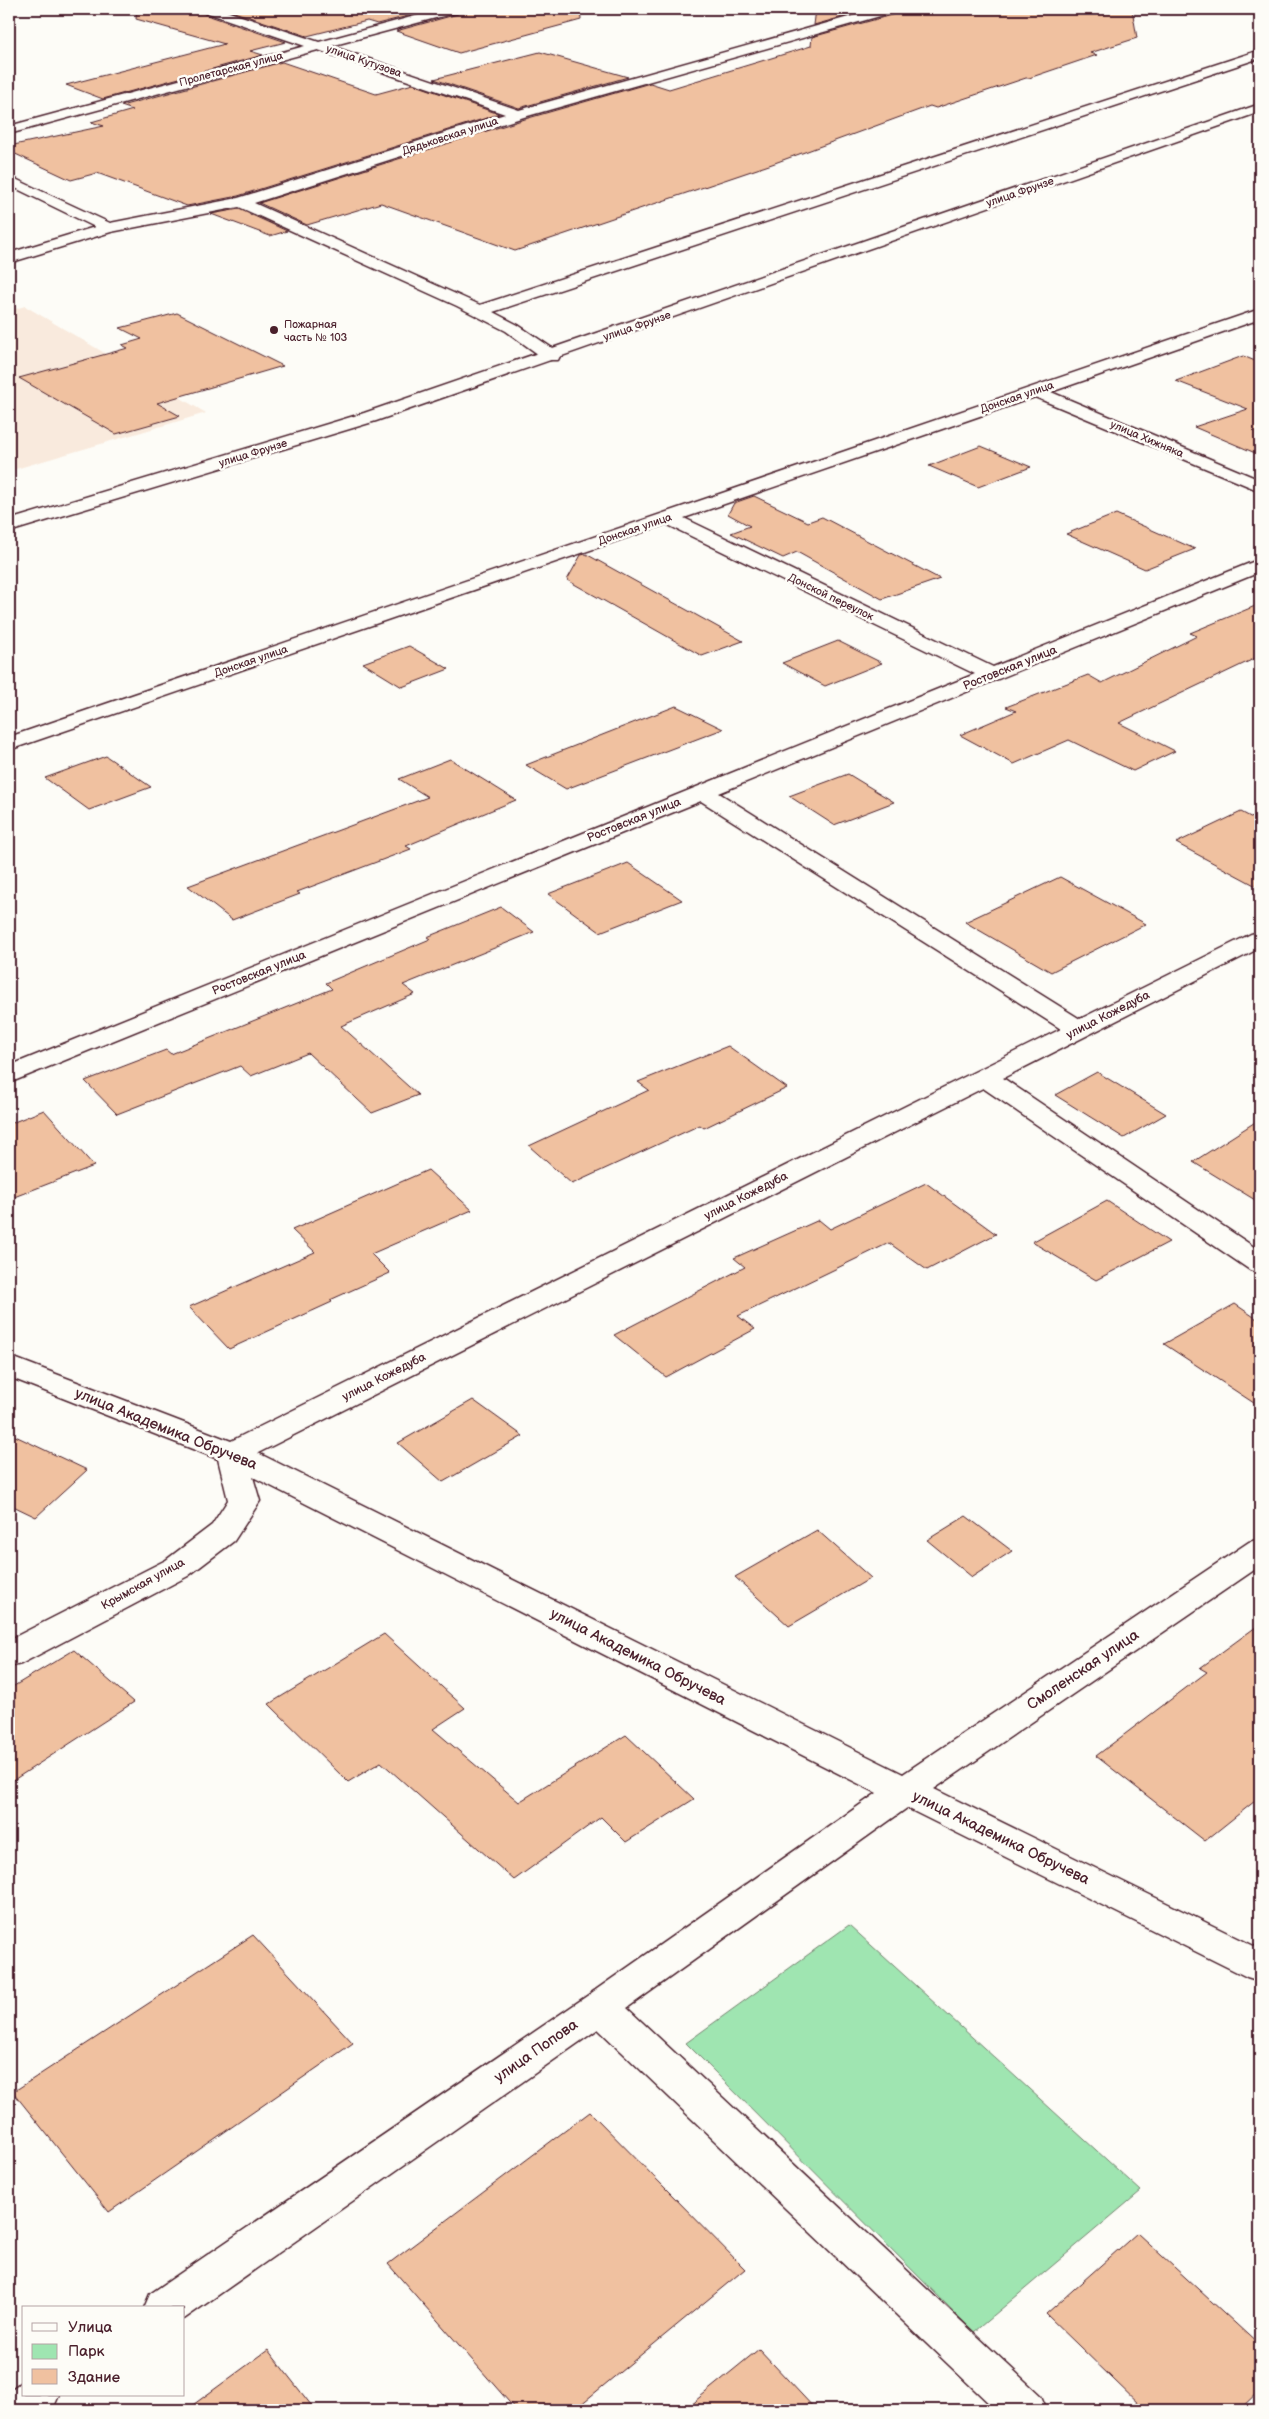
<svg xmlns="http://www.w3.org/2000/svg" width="1269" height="2419" viewBox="0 0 1269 2419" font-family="'Balsamiq Sans',sans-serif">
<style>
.built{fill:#f9eadd}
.green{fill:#9fe5b1;stroke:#74826e}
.building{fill:#f0c1a0;stroke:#4a1f2b}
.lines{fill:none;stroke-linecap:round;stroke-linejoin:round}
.minor-casing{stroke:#4a1f2b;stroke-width:3}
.major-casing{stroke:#4a1f2b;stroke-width:3}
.minor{fill:#fdfcf7;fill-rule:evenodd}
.major{fill:#fdfcf7;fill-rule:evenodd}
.poi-dot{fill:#4a1f2b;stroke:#fdfcf7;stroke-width:2}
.labels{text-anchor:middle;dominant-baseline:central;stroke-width:5;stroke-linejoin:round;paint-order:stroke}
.far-street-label{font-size:11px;fill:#4a1f2b;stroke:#fdfcf7}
.far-poi-label{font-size:11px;fill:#4a1f2b;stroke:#fdfcf7;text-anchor:start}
.street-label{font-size:12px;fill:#4a1f2b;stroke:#fdfcf7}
.near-street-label{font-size:15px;fill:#4a1f2b;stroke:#fdfcf7}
</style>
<rect width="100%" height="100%" fill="#fdfcf7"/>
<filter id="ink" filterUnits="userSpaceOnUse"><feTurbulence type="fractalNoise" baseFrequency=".02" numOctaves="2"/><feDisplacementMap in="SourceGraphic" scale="10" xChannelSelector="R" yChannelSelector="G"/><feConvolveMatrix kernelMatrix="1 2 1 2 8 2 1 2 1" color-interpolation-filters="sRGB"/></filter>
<g filter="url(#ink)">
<path class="built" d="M25,306L206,413L9,471V311Z"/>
<path class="green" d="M849,1925L1141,2191L974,2332L686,2043Z"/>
<path class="building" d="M137,9H201L204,14L286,42L250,51L263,55L103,99L66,85L225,44L136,19Z
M225,9H435L377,24L367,21L307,36Z
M462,9H580L581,20L459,53L396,31L458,14Z
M816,9H871L814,25Z
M898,9H1132L1137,38L1090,53L1097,55L1029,78H1026L936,108L930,106L772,164L515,251L381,203L307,225L259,203L525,119L650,83L669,89L811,46L812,37L895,14Z
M540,52L628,77L519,108L434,79Z
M282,62L376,94L413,84L499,114L238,196L187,206L97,173L71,180L9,151V146L104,126L91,122L133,110L121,106Z
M239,209L287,231L270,236L211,214Z
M177,313L283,366L157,403L180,416L116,434L19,378L128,348L122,345L142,339L120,328Z
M1243,356L1260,363V455L1194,427L1248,409L1176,381Z
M981,446L1031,467L978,487L929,466Z
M754,496L808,522L822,517L940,579L882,599L797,552L783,558L731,533L750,526L728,514L734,503Z
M1116,514L1195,549L1145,569L1066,534Z
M586,554L743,641L702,656L567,580L581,555Z
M1260,604V656L1119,723L1175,751L1133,771L1069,740L1014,764L960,735L1016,711L1006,707L1088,675L1102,683L1197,636L1190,633Z
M838,641L882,663L825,686L782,663Z
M409,646L449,669L402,687L363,663Z
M676,706L723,729L566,789L526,765Z
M106,756L151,787L89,810L45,778Z
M450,759L516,800L406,846L411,849L297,892L300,894L232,920L188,886L428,797L399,779Z
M848,774L894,802L834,825L789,796Z
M1241,812L1260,822V888L1176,843Z
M628,863L682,900L600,932L548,894Z
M1060,877L1146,924L1051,972L965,922Z
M501,907L534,932L403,985L415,994L341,1026L418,1095L372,1113L308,1053L251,1076L240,1066L117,1114L85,1081L166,1050L171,1054L332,989L326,983L430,939L427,937Z
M728,1046L787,1088L704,1128L700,1125L572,1184L529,1146L649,1090L638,1082Z
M1097,1072L1166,1114L1124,1138L1055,1095Z
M44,1110L94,1166L9,1199V1124Z
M1260,1119V1203L1193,1162Z
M428,1170L472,1210L371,1254L390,1273L330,1300L332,1302L229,1349L189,1307L315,1252L292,1230Z
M926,1183L996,1234L927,1270L889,1243L738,1316L755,1329L666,1377L614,1335L745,1267L734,1258L819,1220L830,1229Z
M1107,1201L1169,1242L1096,1280L1032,1242Z
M1235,1304L1260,1321V1407L1164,1344Z
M473,1400L523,1436L443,1482L398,1443Z
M9,1433L87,1470L36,1517L9,1504Z
M966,1516L1012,1551L972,1577L927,1540Z
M817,1530L871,1578L789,1626L735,1577Z
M1260,1624V1797L1205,1841L1096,1756L1207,1672L1200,1668Z
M384,1634L465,1708L433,1729L519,1802L626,1735L694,1799L626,1842L601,1817L514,1880L381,1762L348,1782L269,1704Z
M74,1650L134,1702L9,1783V1689Z
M253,1935L353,2043L109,2212L13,2092Z
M590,2112L745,2269L574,2410H516L388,2264Z
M1137,2233L1260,2346V2390L1239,2410H1145L1046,2314Z
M759,2349L816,2410H684Z
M268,2350L315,2410H186Z"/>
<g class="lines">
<defs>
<path id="minor" d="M203,9H220L319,42L441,9H460L458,12L331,46L519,110L877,9H896L894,12L524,117L254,203L480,305L1260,50V58L493,312L518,325L558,352L560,356L558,360H546L506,331L457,306L239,207L111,232L9,263V253L95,227L9,185V176L110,223L238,198L505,114L318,50L9,134V126L305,46L205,12Z
M1260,309V319L1051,392L1260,480V491L1035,397L684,518L993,667L1260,559V572L719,793L1080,1019L1251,934L1260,932V948L1003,1078L1260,1251V1273L1250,1270L983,1088L258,1453L903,1774L1249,1542L1260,1539V1566L934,1789L1260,1949V1981L1247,1977L907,1808L627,2008L1041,2396L1047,2410H996L598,2029L184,2319V2308H144L150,2294L587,1996L877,1793L253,1477L260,1501L234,1541L188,1576L21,1664L9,1667V1640L166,1560L212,1525L228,1500L218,1459L9,1377V1356L231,1441L1061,1029L701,801L9,1083V1066L975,674L666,524L9,750V737Z
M24,2380V2395H59L53,2409L9,2410V2391Z"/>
<path id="major" d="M1260,104V112L376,421L9,532V520L364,413Z"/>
</defs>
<use href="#minor" class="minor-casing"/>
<use href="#major" class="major-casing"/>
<use href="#minor" class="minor"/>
<use href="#major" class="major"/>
</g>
</g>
<circle class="poi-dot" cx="274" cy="330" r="5"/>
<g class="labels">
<g class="far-street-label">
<text transform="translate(364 61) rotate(19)">улица Кутузова</text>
<text transform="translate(231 69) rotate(-15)">Пролетарская улица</text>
<text transform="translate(450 136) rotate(-18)">Дядьковская улица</text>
<text transform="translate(1020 192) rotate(-19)">улица Фрунзе</text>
<text transform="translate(637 326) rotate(-19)">улица Фрунзе</text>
<text transform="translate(1017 397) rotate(-19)">Донская улица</text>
<text transform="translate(1147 439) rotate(23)">улица Хижняка</text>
<text transform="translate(253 453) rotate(-17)">улица Фрунзе</text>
<text transform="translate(635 529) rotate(-19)">Донская улица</text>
<text transform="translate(831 597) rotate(26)">Донской переулок</text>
<text transform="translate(251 661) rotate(-19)">Донская улица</text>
</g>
<g class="far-poi-label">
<text x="284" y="324">Пожарная<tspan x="284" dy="13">часть № 103</tspan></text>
</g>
<g class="street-label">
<text transform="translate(1010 668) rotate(-22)">Ростовская улица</text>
<text transform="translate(634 820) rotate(-22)">Ростовская улица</text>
<text transform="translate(259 973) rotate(-22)">Ростовская улица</text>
<text transform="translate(1108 1015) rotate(-27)">улица Кожедуба</text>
<text transform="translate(746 1196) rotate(-27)">улица Кожедуба</text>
<text transform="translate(384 1377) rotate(-27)">улица Кожедуба</text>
<text transform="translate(143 1584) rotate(-29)">Крымская улица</text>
</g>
<g class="near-street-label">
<text transform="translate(166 1429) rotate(22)">улица Академика Обручева</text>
<text transform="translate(638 1657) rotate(27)">улица Академика Обручева</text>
<text transform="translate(1083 1670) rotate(-34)">Смоленская улица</text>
<text transform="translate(1001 1838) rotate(26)">улица Академика Обручева</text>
<text transform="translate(536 2051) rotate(-35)">улица Попова</text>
</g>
</g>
<rect width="1269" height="2419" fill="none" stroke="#fdfcf7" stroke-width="30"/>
<rect x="15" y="15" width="1239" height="2389" fill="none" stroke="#4a1f2b" stroke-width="2" filter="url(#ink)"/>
<rect x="22" y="2306" width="162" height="90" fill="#fdfcf7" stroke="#b5a4a5"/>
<rect x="32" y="2323" width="25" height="8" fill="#fdfcf7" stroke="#b5a4a5"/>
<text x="68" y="2332" font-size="15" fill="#4a1f2b">Улица</text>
<rect x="32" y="2344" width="25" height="15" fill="#9fe5b1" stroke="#b5a4a5"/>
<text x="68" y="2356" font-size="15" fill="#4a1f2b">Парк</text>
<rect x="32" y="2369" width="25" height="15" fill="#f0c1a0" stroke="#b5a4a5"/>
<text x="68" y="2382" font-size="15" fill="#4a1f2b">Здание</text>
</svg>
